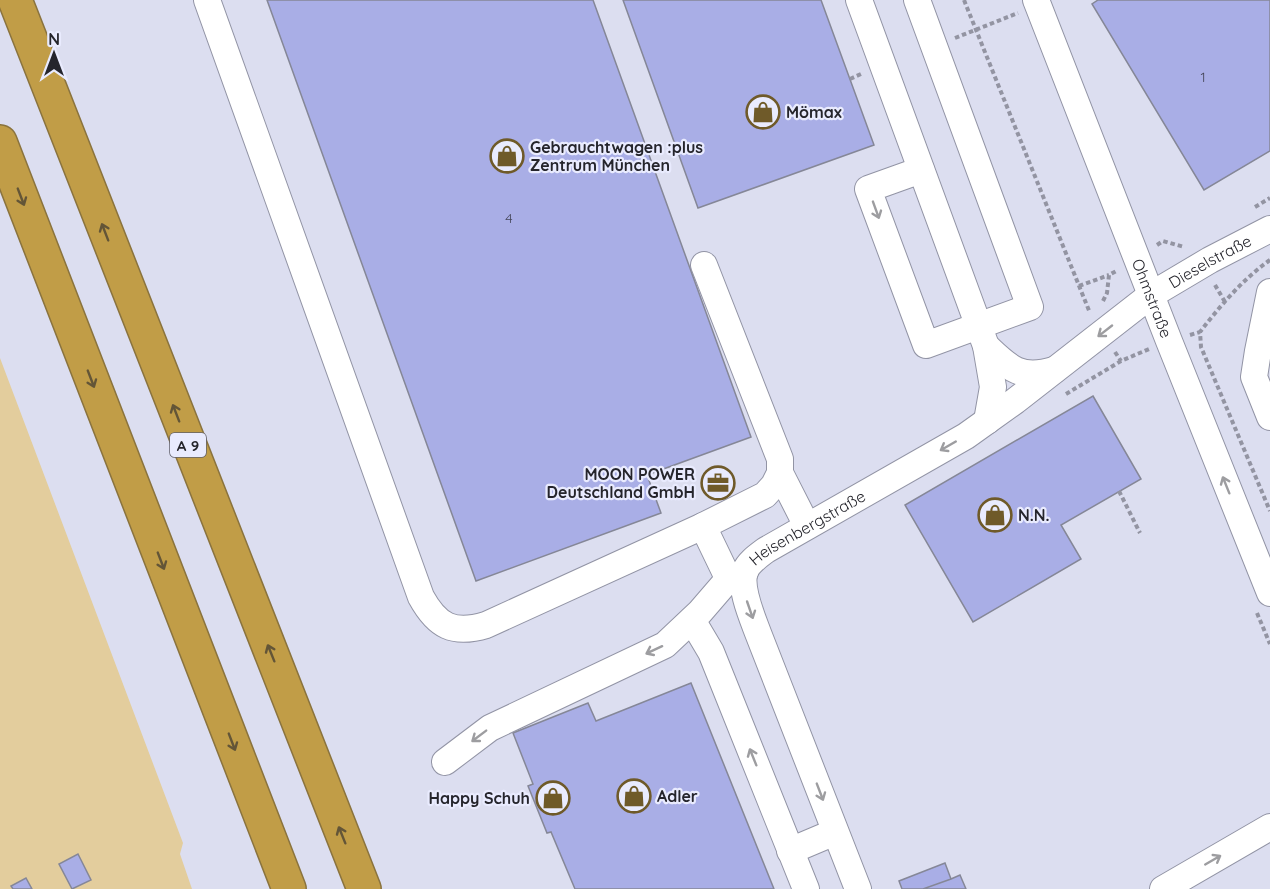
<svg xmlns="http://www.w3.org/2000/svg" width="1270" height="889" viewBox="0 0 1270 889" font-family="Quicksand,sans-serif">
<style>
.green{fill:#e3cd9d}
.building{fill:#a9aee6;stroke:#858797;stroke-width:1.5}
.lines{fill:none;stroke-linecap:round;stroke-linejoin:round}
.minor-casing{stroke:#9294a5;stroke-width:28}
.highway-casing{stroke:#8a733e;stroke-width:36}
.path{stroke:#9394a2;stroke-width:4;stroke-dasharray:4.5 3;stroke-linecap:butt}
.minor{stroke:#fff;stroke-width:26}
.highway{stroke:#c19d47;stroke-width:33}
.oneway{stroke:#635537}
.oneway2{stroke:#9d9da0}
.labels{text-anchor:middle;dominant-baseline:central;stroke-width:4.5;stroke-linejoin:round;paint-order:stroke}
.number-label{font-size:14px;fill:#46475a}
.shield{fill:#e9ebfe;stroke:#60606b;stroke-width:1.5}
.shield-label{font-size:15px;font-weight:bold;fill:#25252c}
.poi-label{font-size:16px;font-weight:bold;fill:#25252c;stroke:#e9ebfe;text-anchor:start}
.street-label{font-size:16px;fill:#25252c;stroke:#e9ebfe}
</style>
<rect width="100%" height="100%" fill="#dcdef0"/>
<path class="green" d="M0,358L183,843L180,854L192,889H0Z"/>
<path class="building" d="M267,0H593L751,437L647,475L661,513L476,581Z
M623,0H821L874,145L698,208Z
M1098,0H1270V151L1204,190L1092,4Z
M1093,396L1141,479L1061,525L1081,559L973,622L905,505Z
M691,683L774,889H575L551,832L547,833L528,786L533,784L513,733L588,703L596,721Z
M78,854L91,880L72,889L59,864Z
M945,863L951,879L923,889H902L899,881Z
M960,875L966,889H923L951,879Z
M26,878L32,889H13L11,886Z"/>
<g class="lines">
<defs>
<g id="minor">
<path d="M207,0L421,597C437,626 453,635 486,625L703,526L765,495L774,485L780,473V459L704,265"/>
<path d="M859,0L986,346L993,387L987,421"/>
<path d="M917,0L1030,307L926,345L868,189L921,170"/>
<path id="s1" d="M1036,0L1169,341L1270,593"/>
<path d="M1270,292L1258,351L1254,377L1270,417"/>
<path d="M986,346C1009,368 1020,380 1054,370"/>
<path d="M780,473L807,526"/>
<path d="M703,526L729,580"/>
<path d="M692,620L711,652L806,889"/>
<path d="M445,762L490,728L665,645L700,612L725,583L745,572"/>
<path d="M790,851L835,832"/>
<path id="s2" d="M858,889L758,633C752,617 739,587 745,571C749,562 758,556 766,550L966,436L1015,401L1151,295L1210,260L1270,229"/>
<path d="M1163,889L1270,827"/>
</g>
<path id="highway" d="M15,0L364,889
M0,142L289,889"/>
</defs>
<use href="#minor" class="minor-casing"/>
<use href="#highway" class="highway-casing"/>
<path class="path" d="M964,0L1090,313
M955,38L1018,13
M850,79L861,74
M1255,207L1270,198
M1157,245L1163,241L1184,247
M1270,260C1243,279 1220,306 1200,332L1201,347L1270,511
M1215,285L1225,302
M1079,286L1109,275
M1103,301L1107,293L1109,275L1118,270
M1190,335L1200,332
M1115,352L1121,361
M1066,394L1121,361L1149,349
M1119,491L1140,533
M1257,613L1270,644"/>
<use href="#minor" class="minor"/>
<use href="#highway" class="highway"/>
</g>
<defs><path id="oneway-shaft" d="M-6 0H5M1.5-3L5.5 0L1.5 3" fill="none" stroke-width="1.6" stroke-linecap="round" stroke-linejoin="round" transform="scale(1.5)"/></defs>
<g class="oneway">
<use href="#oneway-shaft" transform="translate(21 197) rotate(69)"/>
<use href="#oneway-shaft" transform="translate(105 232) rotate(-111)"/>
<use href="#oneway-shaft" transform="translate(91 379) rotate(69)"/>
<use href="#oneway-shaft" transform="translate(176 413) rotate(-111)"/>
<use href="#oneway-shaft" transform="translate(161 561) rotate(69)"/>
<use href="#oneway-shaft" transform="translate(271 653) rotate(-112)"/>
<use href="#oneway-shaft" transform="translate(232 742) rotate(69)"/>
<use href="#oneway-shaft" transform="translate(342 835) rotate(-112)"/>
</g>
<g class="oneway2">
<use href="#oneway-shaft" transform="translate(876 210) rotate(70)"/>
<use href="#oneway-shaft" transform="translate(1105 331) rotate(142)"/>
<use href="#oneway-shaft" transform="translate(948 446) rotate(150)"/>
<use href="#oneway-shaft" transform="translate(1226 485) rotate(-112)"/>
<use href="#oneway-shaft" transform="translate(750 610) rotate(71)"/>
<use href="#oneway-shaft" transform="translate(654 650) rotate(155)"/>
<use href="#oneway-shaft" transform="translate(479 736) rotate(143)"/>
<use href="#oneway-shaft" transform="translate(753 757) rotate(-112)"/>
<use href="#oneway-shaft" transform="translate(820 792) rotate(69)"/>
<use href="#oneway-shaft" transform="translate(1213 860) rotate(-30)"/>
</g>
<defs>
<symbol id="shop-ring" viewBox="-11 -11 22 22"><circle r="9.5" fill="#e9ebfe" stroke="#6f5a29" stroke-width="1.5"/><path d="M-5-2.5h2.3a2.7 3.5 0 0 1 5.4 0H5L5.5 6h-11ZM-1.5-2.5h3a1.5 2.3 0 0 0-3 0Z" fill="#6f5a29"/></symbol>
<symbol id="office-ring" viewBox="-11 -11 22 22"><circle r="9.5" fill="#e9ebfe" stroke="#6f5a29" stroke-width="1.5"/><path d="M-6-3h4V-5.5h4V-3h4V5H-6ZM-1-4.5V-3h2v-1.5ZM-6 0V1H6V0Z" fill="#6f5a29"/></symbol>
</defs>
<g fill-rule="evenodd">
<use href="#shop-ring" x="744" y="93" width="38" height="38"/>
<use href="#shop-ring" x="488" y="137" width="38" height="38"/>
<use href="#office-ring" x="699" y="464" width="38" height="38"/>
<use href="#shop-ring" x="976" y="496" width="38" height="38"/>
<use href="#shop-ring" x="615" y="777" width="38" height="38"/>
<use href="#shop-ring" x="534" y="779" width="38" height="38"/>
</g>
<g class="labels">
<g class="number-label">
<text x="1203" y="77">1</text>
<text x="509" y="218">4</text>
</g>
<rect class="shield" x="170" y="433" width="36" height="24" rx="4.5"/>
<g class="shield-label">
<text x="188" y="445">A 9</text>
</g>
<g class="poi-label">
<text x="786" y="112">Mömax</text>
<text x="530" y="147">Gebrauchtwagen :plus<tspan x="530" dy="18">Zentrum München</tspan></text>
<text x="695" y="474" text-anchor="end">MOON POWER<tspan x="695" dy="18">Deutschland GmbH</tspan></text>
<text x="1018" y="515">N.N.</text>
<text x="657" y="796">Adler</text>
<text x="530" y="798" text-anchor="end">Happy Schuh</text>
</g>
<g class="street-label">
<text stroke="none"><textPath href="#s2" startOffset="900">Dieselstraße</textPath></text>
<text stroke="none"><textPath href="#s1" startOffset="320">Ohmstraße</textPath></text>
<text stroke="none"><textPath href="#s2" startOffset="416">Heisenbergstraße</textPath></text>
</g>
</g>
<g transform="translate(54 54)" stroke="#e9ebfe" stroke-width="4.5" paint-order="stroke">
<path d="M0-4.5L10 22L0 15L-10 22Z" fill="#25252c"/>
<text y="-9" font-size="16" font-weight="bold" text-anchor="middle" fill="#25252c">N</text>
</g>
</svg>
